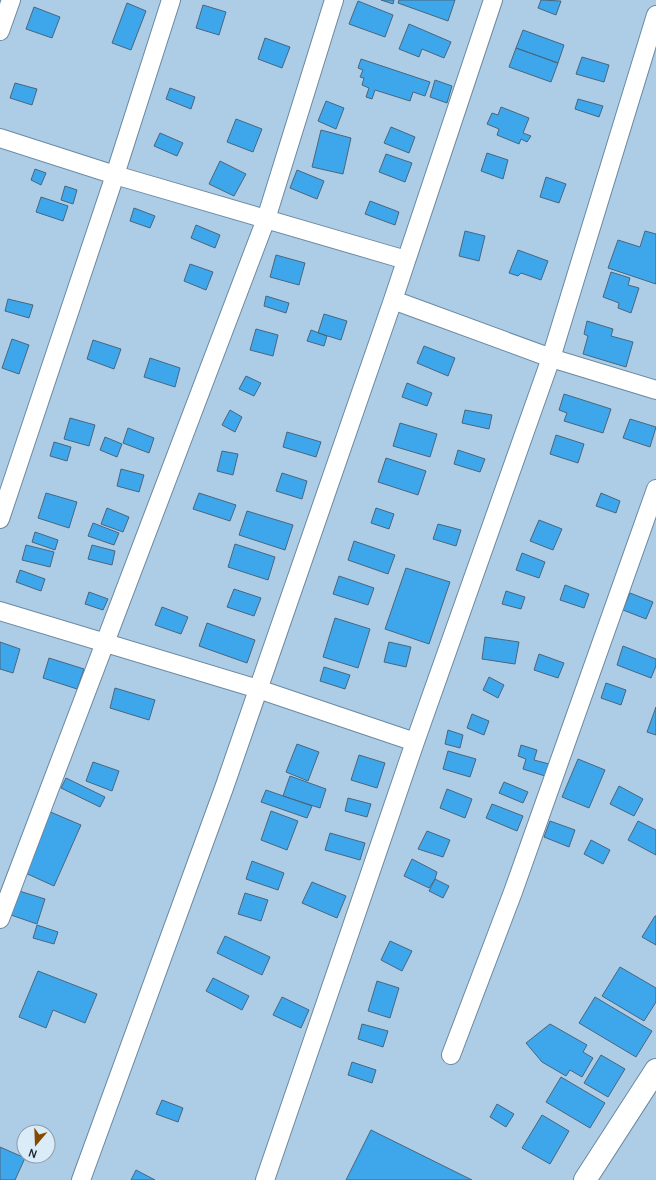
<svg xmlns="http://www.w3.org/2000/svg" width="656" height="1180" viewBox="0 0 656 1180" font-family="Manrope,sans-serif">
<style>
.building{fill:#3ea7ec;stroke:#49667d}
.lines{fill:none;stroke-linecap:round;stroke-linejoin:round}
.minor-casing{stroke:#6a89a1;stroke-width:20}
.tertiary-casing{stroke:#6a89a1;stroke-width:24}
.minor{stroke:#fff;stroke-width:18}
.tertiary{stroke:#fff;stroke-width:22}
</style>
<rect width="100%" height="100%" fill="#adcde7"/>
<path class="building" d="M381,0H394L393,4Z
M399,0H455L448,21L398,3Z
M541,0L561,1L556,15L538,8Z
M358,1L393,15L385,37L349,24Z
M127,3L146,11L131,50L112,43Z
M203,5L226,12L219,35L196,28Z
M34,7L60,17L52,38L26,29Z
M409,24L451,42L444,58L422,49L419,57L399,49Z
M523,30L564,45L558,63L516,48Z
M265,38L290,47L282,68L258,59Z
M516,48L558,63L551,82L509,67Z
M582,57L609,65L604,82L576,74Z
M361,59L430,82L425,96L413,92L410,101L375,90L372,99L366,97L369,88L362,85L364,78L360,77L363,70L358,68Z
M435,80L452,86L447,103L430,97Z
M15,83L37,89L32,105L10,98Z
M170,88L195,97L191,109L166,99Z
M578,99L603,106L599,117L575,109Z
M326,101L344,108L336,129L318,121Z
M501,107L529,118L523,133L531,136L527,142L521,139L519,144L497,135L499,129L487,124L492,113L498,115Z
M236,119L262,129L253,152L227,142Z
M391,127L415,137L409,153L384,143Z
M321,130L351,138L343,174L312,167Z
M160,133L183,143L177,156L154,146Z
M487,153L508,160L503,179L481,171Z
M386,154L412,163L405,182L379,172Z
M220,161L246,174L234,196L209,184Z
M35,169L46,173L41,185L31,180Z
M297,170L324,181L317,199L290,188Z
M546,177L566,184L559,203L540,197Z
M65,186L77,190L73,204L61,200Z
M41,197L68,206L63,221L36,212Z
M370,201L399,212L395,225L365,214Z
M134,208L155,216L150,228L130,221Z
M196,225L220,235L215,248L191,238Z
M465,231L485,236L479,261L459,256Z
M645,231L656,234V284L608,268L618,240L640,247Z
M518,250L548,261L541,280L521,273L518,276L509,273Z
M276,255L305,263L299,285L270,277Z
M190,264L213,272L206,290L184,281Z
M611,272L630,278L628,285L639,288L631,313L618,308L619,303L603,297Z
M266,296L289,303L286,313L264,306Z
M8,299L33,305L29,318L5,311Z
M324,314L347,321L341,340L318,333Z
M587,321L613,329L611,336L633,342L626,367L583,354L588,336L584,334Z
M256,329L278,335L273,356L250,350Z
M311,330L327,336L324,346L307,341Z
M12,339L29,345L19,374L2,368Z
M93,340L121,349L114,369L87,359Z
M424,346L455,358L448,376L417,363Z
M150,358L180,368L175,387L144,377Z
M246,376L261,383L254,396L239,389Z
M407,383L432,393L427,406L402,397Z
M564,394L611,409L603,433L564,421L567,413L559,410Z
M230,410L242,417L235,432L222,425Z
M465,410L492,415L489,429L462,423Z
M70,418L95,425L89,446L64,439Z
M630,419L656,427L650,447L623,438Z
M400,423L437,434L430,457L393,446Z
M128,428L154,438L149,453L123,443Z
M287,432L321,442L316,457L283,447Z
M556,435L584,444L578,463L550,454Z
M105,437L122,444L117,457L100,450Z
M54,442L71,447L67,461L50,456Z
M458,450L485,459L480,472L454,464Z
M222,451L238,454L233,475L217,471Z
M386,458L426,471L418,495L378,482Z
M121,469L144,475L139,492L117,486Z
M282,473L307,481L302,499L276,491Z
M46,493L77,502L69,528L38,518Z
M199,493L236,505L230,521L193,509Z
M601,493L620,501L616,513L596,506Z
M107,508L129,517L123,532L101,524Z
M376,508L394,514L389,529L371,523Z
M247,511L293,525L285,550L239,535Z
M539,520L562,529L553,550L530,541Z
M93,523L119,533L114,545L88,536Z
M438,524L461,530L456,546L433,539Z
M35,532L58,540L55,550L32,542Z
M354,541L395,555L388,574L348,560Z
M235,544L275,557L268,580L228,567Z
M26,545L54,552L50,567L22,560Z
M92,545L115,551L112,565L88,559Z
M522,553L545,562L539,578L516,570Z
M406,568L450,582L429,644L385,629Z
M20,570L45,579L41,591L16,582Z
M339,576L374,588L368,605L333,594Z
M565,585L589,594L584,608L560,600Z
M234,589L261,598L254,616L227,607Z
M506,591L525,597L521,609L502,604Z
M89,592L108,599L103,610L85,604Z
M630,593L653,602L646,619L623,610Z
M162,607L188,617L181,634L155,625Z
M335,618L370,629L358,668L323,657Z
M207,623L255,640L247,663L199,646Z
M485,637L519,642L515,664L482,659Z
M0,642L20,649L13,673L0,669Z
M389,642L411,647L406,667L384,662Z
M623,646L656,659V666L651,678L617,665Z
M539,654L564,663L558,678L534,670Z
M49,658L84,669L77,689L43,678Z
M324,667L350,675L345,689L320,681Z
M489,677L504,685L498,698L483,690Z
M606,683L626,690L621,705L601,698Z
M115,688L155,700L149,720L110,708Z
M656,707V735L647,732Z
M472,714L489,721L484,735L467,728Z
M448,730L463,735L460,748L445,744Z
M297,744L319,752L308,781L286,772Z
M521,745L537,750L534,760L549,764L545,776L523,769L526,759L518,756Z
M448,751L476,759L470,777L443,769Z
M359,755L385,763L377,788L351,780Z
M578,759L605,770L589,808L562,797Z
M93,762L119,771L112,791L86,781Z
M290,776L326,789L320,808L283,796Z
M66,778L105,797L100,807L61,788Z
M504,782L528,792L523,803L499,793Z
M619,786L643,799L634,816L610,804Z
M447,789L472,799L465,818L440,808Z
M266,790L312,806L307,818L261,802Z
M348,798L371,804L367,817L345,811Z
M492,804L523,816L517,831L486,818Z
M48,811L81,825L54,886L21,871Z
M271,811L298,821L287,850L261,840Z
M550,821L575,830L569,847L544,837Z
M638,821L656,830V855L628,840Z
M427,831L450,840L443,857L418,849Z
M330,833L365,843L360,860L325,850Z
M591,840L610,850L603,864L584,854Z
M412,859L437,872L435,879L429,888L404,876Z
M252,861L284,873L278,890L246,879Z
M435,879L449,886L443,898L429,891Z
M312,882L346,896L337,918L302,903Z
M16,890L45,899L37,924L8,914Z
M245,893L268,900L261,921L238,914Z
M655,916H656V945L642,937Z
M37,925L58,932L54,944L33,938Z
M225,936L270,957L262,975L217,953Z
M390,941L412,951L402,971L381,960Z
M620,967L656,988V1002L644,1021L602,996Z
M38,971L97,994L85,1023L53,1010L46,1028L19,1017Z
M213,978L249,996L242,1010L206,991Z
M377,981L399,988L390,1018L368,1011Z
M282,997L309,1010L301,1028L273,1015Z
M595,997L652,1031L636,1057L579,1023Z
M362,1024L388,1031L383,1047L358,1039Z
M550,1024L587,1045L583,1052L593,1058L582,1077L570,1070L566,1076L542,1062L526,1043Z
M601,1055L625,1069L608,1097L584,1083Z
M352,1062L376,1070L372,1083L348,1075Z
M561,1077L605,1103L590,1128L546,1102Z
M162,1100L183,1108L178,1122L156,1114Z
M497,1104L514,1114L506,1127L490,1117Z
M542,1115L569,1131L550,1164L522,1148Z
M371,1130L472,1180H346Z
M0,1147L25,1158L15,1180H0Z
M136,1170L155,1180H131Z"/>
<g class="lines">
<defs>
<path id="minor" d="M0,31L11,0
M0,138L115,175L406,260
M393,300L551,358L656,390
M0,519L115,175L171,0
M0,611L258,689L415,742
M0,919L266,219L334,0
M451,1055L513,892L656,489
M81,1180L224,788L393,300L493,0
M265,1180L415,742L551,358L656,15"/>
<path id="tertiary" d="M585,1180L656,1070"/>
</defs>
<use href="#minor" class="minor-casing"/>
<use href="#tertiary" class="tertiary-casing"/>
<use href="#minor" class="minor"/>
<use href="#tertiary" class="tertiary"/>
</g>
<g transform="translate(36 1144) rotate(199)"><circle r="19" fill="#dbecf9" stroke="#8d9da8"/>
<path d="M0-3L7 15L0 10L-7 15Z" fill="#844a00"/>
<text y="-6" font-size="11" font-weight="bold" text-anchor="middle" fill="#19262f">N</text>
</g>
</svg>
